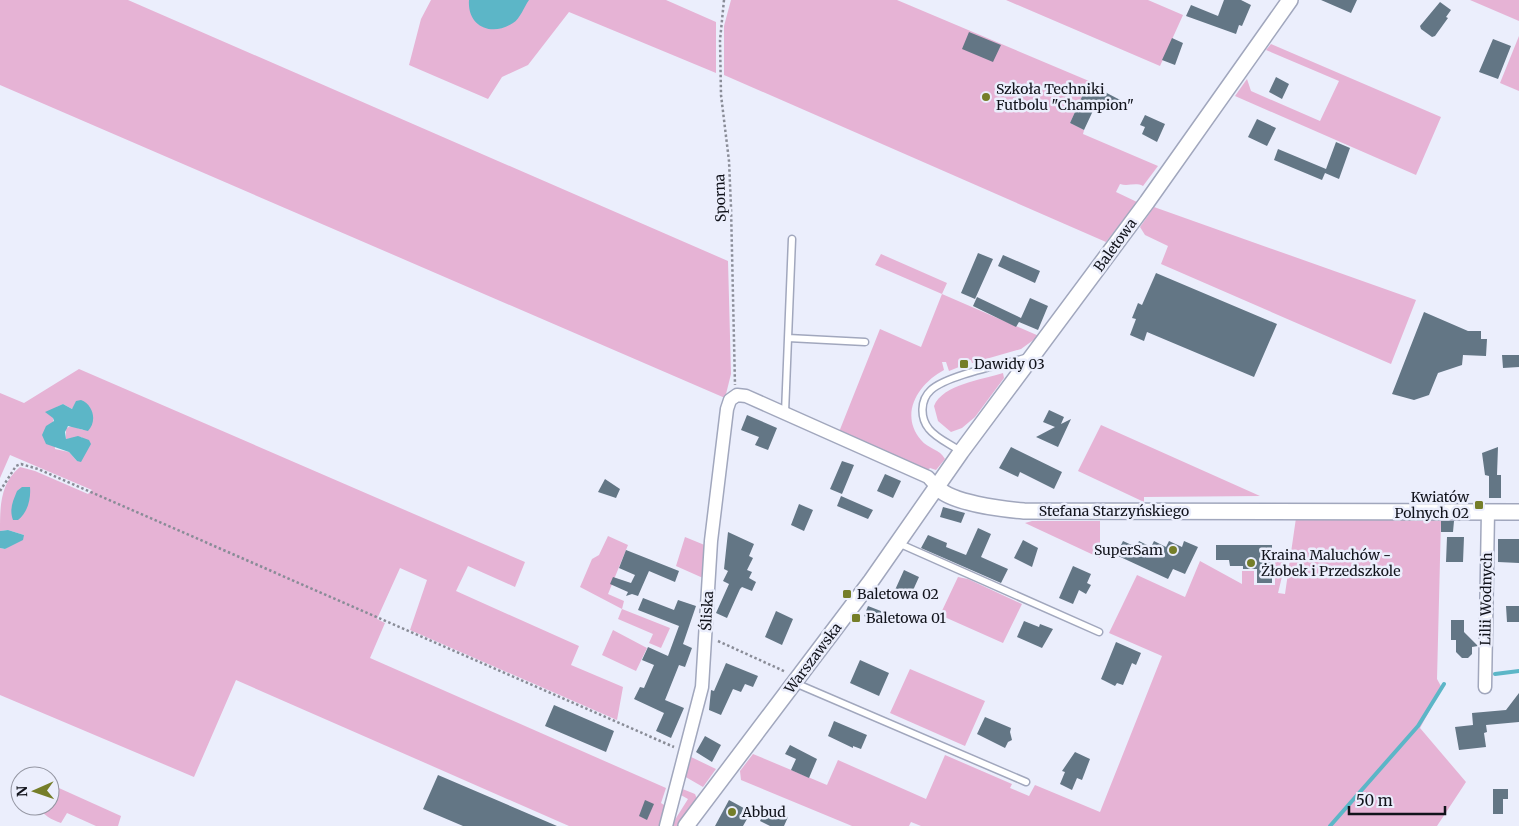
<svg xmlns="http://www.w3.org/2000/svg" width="1519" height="826" viewBox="0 0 1519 826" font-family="Merriweather,serif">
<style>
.green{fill:#e6b3d5;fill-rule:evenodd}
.water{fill:#5cb6c7}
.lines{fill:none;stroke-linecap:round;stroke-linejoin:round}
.stream{stroke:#5cb6c7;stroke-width:4}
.building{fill:#637685}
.service-casing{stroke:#a1a7bd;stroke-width:9}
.minor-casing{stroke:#a1a7bd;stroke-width:15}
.tertiary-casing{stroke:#a1a7bd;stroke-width:18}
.path{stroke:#898c97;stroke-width:2.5;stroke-dasharray:2.5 2.5;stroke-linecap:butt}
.service{stroke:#fff;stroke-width:6}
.minor{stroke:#fff;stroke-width:12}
.tertiary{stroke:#fff;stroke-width:15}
.poi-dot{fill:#757e29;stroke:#ebeefc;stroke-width:2}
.labels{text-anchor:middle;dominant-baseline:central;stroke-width:5;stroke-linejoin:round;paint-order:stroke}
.poi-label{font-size:14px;fill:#11131b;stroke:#ebeefc;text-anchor:start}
.street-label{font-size:14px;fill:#11131b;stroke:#ebeefc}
</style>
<rect width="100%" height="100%" fill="#ebeefc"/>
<path class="green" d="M0,0H128L728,261L731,374L725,398L0,85Z
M431,0H666L716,22V73L569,12L528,65L502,77L488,99L409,65L421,19Z
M731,0H897L1089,81L1070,123L1084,130L1083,134L1158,166L1143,186C1135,182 1128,187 1120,184L1116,192L1137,202L1106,242L724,75V26Z
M1006,0H1148L1183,15L1160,66Z
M1470,0H1519V21Z
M1519,36V91L1500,83Z
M1271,44L1441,117L1416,175L1235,96L1247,79L1251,91L1320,121L1339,81L1266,50Z
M1154,207L1416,300L1391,364L1161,264L1168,246L1145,235L1140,227Z
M881,254L947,283L942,294L1039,336L1021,349L972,363L971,360L959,363V367L949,371L946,362H942L944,370C918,384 899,414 921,440C928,449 940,449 945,459L936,470L930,468L928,470L839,432L880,329L921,347L942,294L875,265Z
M79,369L525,562L515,587L468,566L456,591L579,646L571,665L623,687L617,720L410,630L427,580L400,568L377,619L385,623L370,658L666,788L661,803L667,807L661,826H569L236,680L194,777L0,695V548L5,549L24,535L8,530L0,531C0,507 0,483 20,467L35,471L88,494L92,490L10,455L0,478V393L24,403ZM63,404L72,409L74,407L83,430L72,426L66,428V439L82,437L77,461L69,452L55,449L53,418L57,407Z
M1003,373L1004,378L975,417L962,428L951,432L938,421L934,406C943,384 982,380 1003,373Z
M1101,425L1260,496L1144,497V502L1078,471Z
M1296,518L1441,520L1437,679L1442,688L1420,728L1466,782L1437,826H921L911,822L909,826H852L741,780L740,771L753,754L827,785L838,760L926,799L945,755L1012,784L1010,788L1029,796L1035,785L1100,812L1162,656L1109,633L1137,575L1185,597L1200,561L1242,584V571H1254V585H1275V561L1286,560L1278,593L1285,594Z
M1032,521H1100V558L1025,523Z
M608,536L628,545L608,594L624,601L622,609L670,628L661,648L649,643L653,634L618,619L622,609L580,587L592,559L599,555Z
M685,537L707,546L703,578L676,566Z
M958,577L968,579L1022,604L1003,643L940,615Z
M613,630L647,648L636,671L602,655Z
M910,669L985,701L965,746L890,713Z
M689,756L716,769L703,787L684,776Z
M50,784L121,816L118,826H96L67,813L61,823C52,820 42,815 39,806H50Z
M680,788L695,794L697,799L677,826H671L688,799L679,794Z"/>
<path class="water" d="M469,0H529C524,7 520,19 513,23C492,37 467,27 469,0Z
M81,400C94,405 97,422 88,431L68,426L65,432L66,439L78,436L89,440L91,444L81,462L77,461L69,452L46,444L42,435L46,426L54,421L53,418L45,412L63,404L72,409L76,401Z
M22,487H30C31,499 28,512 18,520H13C9,509 13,501 17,491Z
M8,530L24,535L23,540L5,549L0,548V531Z"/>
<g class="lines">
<path class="stream" d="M1495,674L1519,671
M1330,826L1418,726L1444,684"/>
</g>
<path class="building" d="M1224,0H1241L1251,5L1242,26L1239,25L1236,34L1186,16L1191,5L1218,16Z
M1321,0H1357L1351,13Z
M1440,2L1451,10L1446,17L1448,18L1435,36L1432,37L1421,29L1420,26Z
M969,32L1001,45L993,62L962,49Z
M1172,38L1183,43L1175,65L1162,60Z
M1493,39L1511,46L1498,79L1479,72Z
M1276,77L1289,84L1282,99L1269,92Z
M1089,81L1104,88L1103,91L1124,102L1121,110L1098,100L1084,130L1070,123Z
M1145,115L1165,124L1157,142L1142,134L1145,127L1140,125Z
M1257,119L1276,128L1267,146L1248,137Z
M1336,142L1350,148L1339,179L1325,173L1322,180L1274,160L1278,149L1326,169Z
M978,253L993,259L975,299L961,293Z
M1003,255L1040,271L1035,283L998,266Z
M1156,273L1277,324L1254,377L1147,332L1144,341L1130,335L1136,319L1132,318L1138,303L1142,305Z
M977,297L1021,318L1030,298L1048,306L1038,330L1019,322L1016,327L973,306Z
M1424,312L1468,331H1481V339H1487L1486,356L1463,355L1462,365L1438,373L1429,395L1414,400L1392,394Z
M1502,355H1519V367L1503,368Z
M1049,410L1064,417L1061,424L1071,419L1058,447L1036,437L1055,427L1043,422Z
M747,415L777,428L768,450L755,445L759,437L741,430Z
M1011,447L1062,472L1054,489L1020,472L1018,477L999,468Z
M1498,447L1497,475H1501V498H1489V476L1485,475L1482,453Z
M842,461L854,465L842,494L830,489Z
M885,474L901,481L893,498L877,491Z
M605,479L620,489L616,498L598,492Z
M841,496L873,510L868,519L837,506Z
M799,504L813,510L804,531L791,525Z
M943,507L965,513L961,523L940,517Z
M1441,521H1454L1453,532H1441Z
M978,528L991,534L981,557L1008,569L1001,583L921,548L928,535L947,543L946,547L966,555Z
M728,532L754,544L749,556L753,558L747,570L752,572L749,578L756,582L752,591L742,587L740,589L727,618L716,613L729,584L723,581L728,571L724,569Z
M1447,537H1464L1463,562H1446Z
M1498,539H1519V563L1498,562Z
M1023,540L1038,548L1032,567L1014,558Z
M1123,541L1136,547L1139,541L1151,547L1154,541L1166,547L1169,541L1182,547L1184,541L1198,547L1185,574L1173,569L1168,579L1116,555Z
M1216,545H1272V583H1257V569H1243V566H1230L1229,560H1216Z
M626,550L679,571L675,582L649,571L638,596L632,594L626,596L628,592L610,584L613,577L631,583L635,575L619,568Z
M1073,566L1091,574L1087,583L1091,585L1086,594L1079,590L1073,604L1059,598Z
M904,570L919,577L910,597L895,590Z
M643,598L674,610L678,600L696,606L683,644L692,648L685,667L679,665L665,700L684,708L671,738L656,731L664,713L634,699L640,687L644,688L654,665L642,660L648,647L668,656L679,626L638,610Z
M868,606L886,613L882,623L864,616Z
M1506,606H1519V622H1507Z
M776,611L793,619L782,645L765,637Z
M1451,620H1464V632L1478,646L1472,647V654L1468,658H1462L1456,652V640H1451Z
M1024,621L1039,627L1040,624L1053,629L1042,648L1017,637Z
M1116,642L1141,653L1136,665L1132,663L1123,685L1117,683L1115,686L1101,679Z
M860,660L889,673L879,696L850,683Z
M726,663L758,676L753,687L745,684L741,692L733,689L721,715L709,710L711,690L714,691Z
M1519,693V722L1486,725L1487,732L1484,733L1486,747L1459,750L1455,727L1473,725L1472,713L1506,710Z
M554,705L614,731L606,752L545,726Z
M985,717L1011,728L1010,732L1012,740L1008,742L1005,748L977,734Z
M834,721L867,735L861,749L853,746V748L828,736Z
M705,736L721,745L712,762L696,752Z
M790,745L817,759L809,778L791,770L796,759L785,754Z
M1075,752L1090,759L1082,780L1077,778L1072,790L1060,784L1065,772L1062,771Z
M438,775L557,826H463L423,809Z
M1493,789H1508V799H1503V814H1493Z
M645,800L654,804L647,820L639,816Z
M729,800L751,812L743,826H715Z
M767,807L788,817L784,826H770L760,821Z"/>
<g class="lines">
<defs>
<path id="service" d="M788,338L865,342
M785,413L792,239
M960,451C950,444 936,438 929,429C920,418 920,400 931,390C947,375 1005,364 1029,357
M898,543L1099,632
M795,683L1026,782"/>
<path id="minor" d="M1485,687L1488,511
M666,826L702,687L711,541L727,409L730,400L737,395L746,396L928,477L937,487"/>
<path id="tertiary" d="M937,487C950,503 1002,509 1024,511L1519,512
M686,826L871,581L961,452L1147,202L1290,0"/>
</defs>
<use href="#service" class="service-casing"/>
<use href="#minor" class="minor-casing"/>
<use href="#tertiary" class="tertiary-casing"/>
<path class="path" d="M724,0L720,40L721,95L729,161L731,207L735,385
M0,491L16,466L21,464L38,469L674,747
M718,641L786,672"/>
<use href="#service" class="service"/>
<use href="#minor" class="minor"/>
<use href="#tertiary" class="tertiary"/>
</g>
<g class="poi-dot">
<circle cx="986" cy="97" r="5"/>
<rect x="959" y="359" width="10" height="10" rx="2.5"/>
<rect x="1474" y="500" width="10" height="10" rx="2.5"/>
<circle cx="1173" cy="550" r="5"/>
<circle cx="1251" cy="563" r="5"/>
<rect x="842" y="589" width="10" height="10" rx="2.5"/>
<rect x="851" y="613" width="10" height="10" rx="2.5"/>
<circle cx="732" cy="812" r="5"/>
</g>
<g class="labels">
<g class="poi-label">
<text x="996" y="89">Szkoła Techniki<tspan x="996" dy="16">Futbolu "Champion"</tspan></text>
<text x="974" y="364">Dawidy 03</text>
<text x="1469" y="497" text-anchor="end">Kwiatów<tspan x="1469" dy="16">Polnych 02</tspan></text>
<text x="1163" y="550" text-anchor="end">SuperSam</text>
<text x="1261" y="555">Kraina Maluchów -<tspan x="1261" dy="16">Żłobek i Przedszkole</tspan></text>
<text x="857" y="594">Baletowa 02</text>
<text x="866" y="618">Baletowa 01</text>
<text x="742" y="812">Abbud</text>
</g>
<g class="street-label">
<text transform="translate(720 198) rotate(-92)">Sporna</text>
<text transform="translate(1115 245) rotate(-54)">Baletowa</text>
<text x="1114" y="511">Stefana Starzyńskiego</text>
<text transform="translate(1486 599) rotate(-89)">Lilii Wodnych</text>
<text transform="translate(707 611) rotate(-87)">Śliska</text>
<text transform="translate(813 658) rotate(-53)">Warszawska</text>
</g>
</g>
<g transform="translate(35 791) rotate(268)"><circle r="24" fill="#ebeefc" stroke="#9496a2"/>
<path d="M0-4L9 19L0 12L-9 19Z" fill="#757e29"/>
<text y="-8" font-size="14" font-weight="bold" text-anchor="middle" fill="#11131b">N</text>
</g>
<path d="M1349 806v8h96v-8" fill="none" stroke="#11131b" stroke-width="2.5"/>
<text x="1356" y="806" font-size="15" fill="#11131b" stroke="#ebeefc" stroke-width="4" paint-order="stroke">50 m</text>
</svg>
